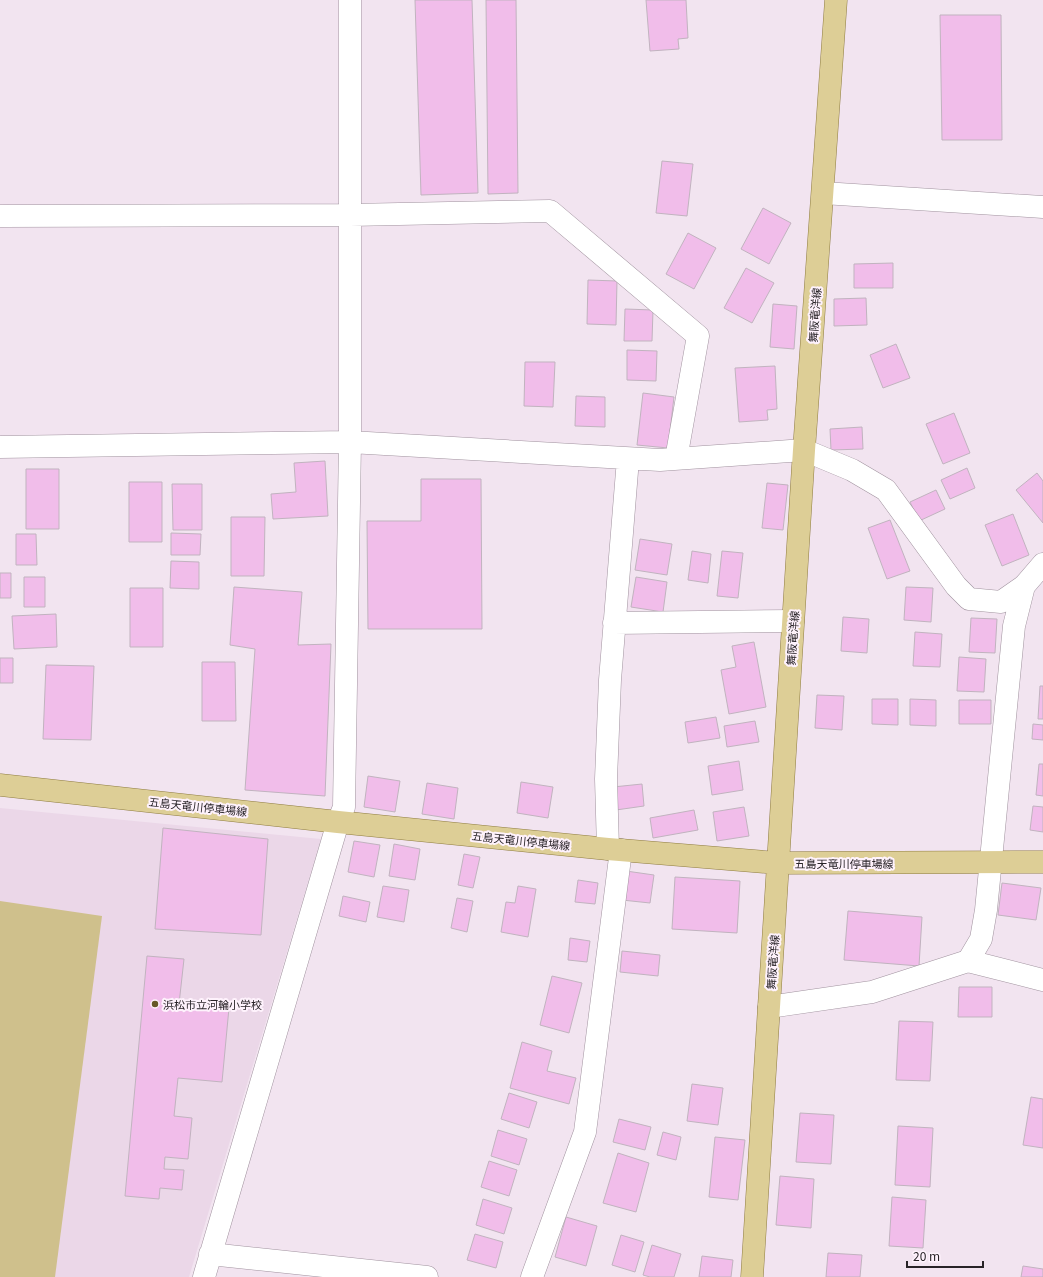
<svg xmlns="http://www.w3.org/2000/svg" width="1043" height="1277" viewBox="0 0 1043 1277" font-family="Georgia,'Noto Sans JP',serif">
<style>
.built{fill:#ebd7e8}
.green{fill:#cfc08c}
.building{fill:#f1bdea;stroke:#c1b3bf}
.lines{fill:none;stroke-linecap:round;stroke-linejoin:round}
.minor-casing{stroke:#a1939f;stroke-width:23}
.major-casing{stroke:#8f7d42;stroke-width:23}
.minor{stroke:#fff;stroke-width:22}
.major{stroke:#ddce96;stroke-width:22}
.poi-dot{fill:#665825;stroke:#fef2fc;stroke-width:1.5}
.labels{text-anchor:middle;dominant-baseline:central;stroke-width:4;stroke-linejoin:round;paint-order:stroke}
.street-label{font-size:11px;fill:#282327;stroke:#fef2fc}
.poi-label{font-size:11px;fill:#282327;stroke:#fef2fc;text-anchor:start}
</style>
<rect width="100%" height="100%" fill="#f2e4f0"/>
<path class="built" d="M0,808L321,839L189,1277H0Z"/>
<path class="green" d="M0,901L102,916L55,1277H0Z"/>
<path class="building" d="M415,0H472L478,193L421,195Z
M486,0H516L518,193L488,194Z
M646,0H686L688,38L678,39L679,49L650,51Z
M940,15H1001L1002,140H942Z
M662,161L693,164L687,216L656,213Z
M763,208L791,223L769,264L741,249Z
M688,233L716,248L694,289L666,274Z
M893,263V288H854V264Z
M746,268L774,283L752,323L724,308Z
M588,280L617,281L616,325L587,324Z
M866,298L867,325L834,326V299Z
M773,304L797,306L794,349L770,347Z
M625,309L653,310L652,341H624Z
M896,344L910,378L883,388L870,355Z
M627,350L657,351L656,381L627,380Z
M525,362H555L553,407L524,406Z
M775,366L777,409L767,410L768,420L739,422L735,368Z
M643,393L674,397L668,448L637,445Z
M576,396L605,397V427L575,426Z
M954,413L970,453L943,464L926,424Z
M862,427L863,449L831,450L830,429Z
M325,461L328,516L273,519L271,494L296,492L294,463Z
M967,468L975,488L950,499L941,480Z
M26,469H59V529H26Z
M1037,473L1043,481V523L1016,490Z
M421,479H481L482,629H368L367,521H421Z
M129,482H162V542H129Z
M767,483L788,485L783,530L762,528Z
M172,484H202V530H173Z
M936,490L945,509L919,521L910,502Z
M1013,514L1029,555L1002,566L985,525Z
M231,517H265L264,576H231Z
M890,520L910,571L887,579L868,528Z
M171,533L201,534L200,555H171Z
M16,534H36L37,565H16Z
M640,539L672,544L667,575L635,570Z
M692,551L711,554L708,583L688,580Z
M722,551L743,553L738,598L717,596Z
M171,561L199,562V589L170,588Z
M0,573H11V598H0Z
M24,577H45V607H24Z
M636,577L667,582L663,612L631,607Z
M234,587L302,592L298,645L331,644L325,796L245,790L255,649L230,645Z
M906,587L933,588L931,622L904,620Z
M130,588H163V647H130Z
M56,614L57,647L14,649L12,616Z
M843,617L869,619L867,653L841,651Z
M971,618L997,619L995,653L969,652Z
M915,632L942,634L940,667L913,666Z
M754,642L766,707L729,714L721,670L736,667L732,646Z
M959,657L986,659L984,692L957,691Z
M0,658H13V683H0Z
M202,662H235L236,721H202Z
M46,665L94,666L91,740L43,739Z
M1040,686H1043V719H1038Z
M817,695L844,696L842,730L815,728Z
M872,699H898V725L872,724Z
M910,699L936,700V726L910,725Z
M959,700H991V724H959Z
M716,717L720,738L688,743L685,722Z
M755,721L759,742L727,747L724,726Z
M1033,724L1043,725V740L1032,739Z
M739,761L743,790L712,795L708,766Z
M1039,764H1043V796L1036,795Z
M368,776L400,781L395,812L364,807Z
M521,782L553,787L548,818L517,813Z
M427,783L458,788L454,819L422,814Z
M642,784L644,806L616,810L613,787Z
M1033,806L1043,807V832L1030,830Z
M744,807L749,836L717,841L713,812Z
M694,810L698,830L653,838L650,818Z
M163,828L268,839L261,935L155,929Z
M354,841L380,845L374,877L348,872Z
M394,844L420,849L415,880L389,876Z
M464,854L480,857L473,888L458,885Z
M626,871L654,875L650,903L622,900Z
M675,877L740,881L737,933L672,929Z
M578,880L598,883L595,904L575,902Z
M1002,883L1041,888L1036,920L998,915Z
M383,886L409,890L404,922L377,917Z
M518,886L536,889L528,937L501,932L506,902L515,903Z
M343,896L370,902L366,922L339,916Z
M457,898L473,901L467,932L451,928Z
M848,911L922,917L919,966L844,960Z
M570,938L590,941L587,962L568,960Z
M622,951L660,955L658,976L620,972Z
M147,956L184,959L179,1004L229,1008L222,1082L178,1078L174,1116L192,1118L188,1159L165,1157L164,1169L184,1170L182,1190L160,1188L159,1199L125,1196Z
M552,976L582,983L569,1033L540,1025Z
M959,987H992V1017H958Z
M899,1021L933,1022L930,1081L896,1080Z
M522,1042L552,1051L547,1071L576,1078L569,1104L510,1088Z
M692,1084L723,1088L718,1125L687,1121Z
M509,1093L537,1102L529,1128L501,1119Z
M1031,1097L1043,1099V1148L1023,1145Z
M800,1113L834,1115L831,1164L796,1162Z
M619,1119L651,1127L645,1150L613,1142Z
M898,1126L933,1128L930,1187L895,1185Z
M498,1130L527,1139L519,1165L491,1156Z
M663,1132L681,1137L676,1160L657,1155Z
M715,1137L745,1140L738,1200L709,1197Z
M618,1153L649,1163L636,1212L603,1203Z
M489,1161L517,1170L509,1196L481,1187Z
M780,1176L814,1179L811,1228L776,1225Z
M892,1197L926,1200L923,1248L889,1246Z
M483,1199L512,1208L504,1234L476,1225Z
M566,1217L597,1226L586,1266L555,1257Z
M475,1234L503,1242L496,1268L467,1260Z
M621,1235L644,1242L635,1272L612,1265Z
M652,1245L681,1254L674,1277H650L643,1275Z
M828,1253L862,1255L860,1277H826Z
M702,1256L733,1260L731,1277H699Z
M1023,1266L1043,1269V1277H1021Z"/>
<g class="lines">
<defs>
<path id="minor" d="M823,193L1043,207
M0,216L350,215L550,211L698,336L676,459
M0,447L350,442L660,460L804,450L852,470L886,490L956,586L969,599L1001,602L1024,586
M614,623L793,621
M608,849L606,779L610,680L628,459
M968,961L981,939L986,910L1014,626L1024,586L1043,564
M769,1007L872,992L968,961L1043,980
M210,1254L427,1277
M204,1277L338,822L344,807L350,442V0
M532,1277L585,1132L621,850"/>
<path id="major" d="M0,785L338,822L608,849L778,863L1043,862
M752,1277L804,450L836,0"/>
</defs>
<use href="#minor" class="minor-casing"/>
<use href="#major" class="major-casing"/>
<use href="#minor" class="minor"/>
<use href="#major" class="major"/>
</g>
<circle class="poi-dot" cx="155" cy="1004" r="4"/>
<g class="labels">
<g class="street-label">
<text transform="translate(814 315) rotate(-86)">舞阪竜洋線</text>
<text transform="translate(792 638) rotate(-86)">舞阪竜洋線</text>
<text transform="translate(198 806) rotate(6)">五島天竜川停車場線</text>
<text transform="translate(521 840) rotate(6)">五島天竜川停車場線</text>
<text x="844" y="863">五島天竜川停車場線</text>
<text transform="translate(772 962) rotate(-86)">舞阪竜洋線</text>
</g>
<g class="poi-label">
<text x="163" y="1004">浜松市立河輪小学校</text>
</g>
</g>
<path d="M907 1261v6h76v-6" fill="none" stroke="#282327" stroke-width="2"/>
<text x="913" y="1261" font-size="12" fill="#282327" stroke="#fef2fc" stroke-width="3" paint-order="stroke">20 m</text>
</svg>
